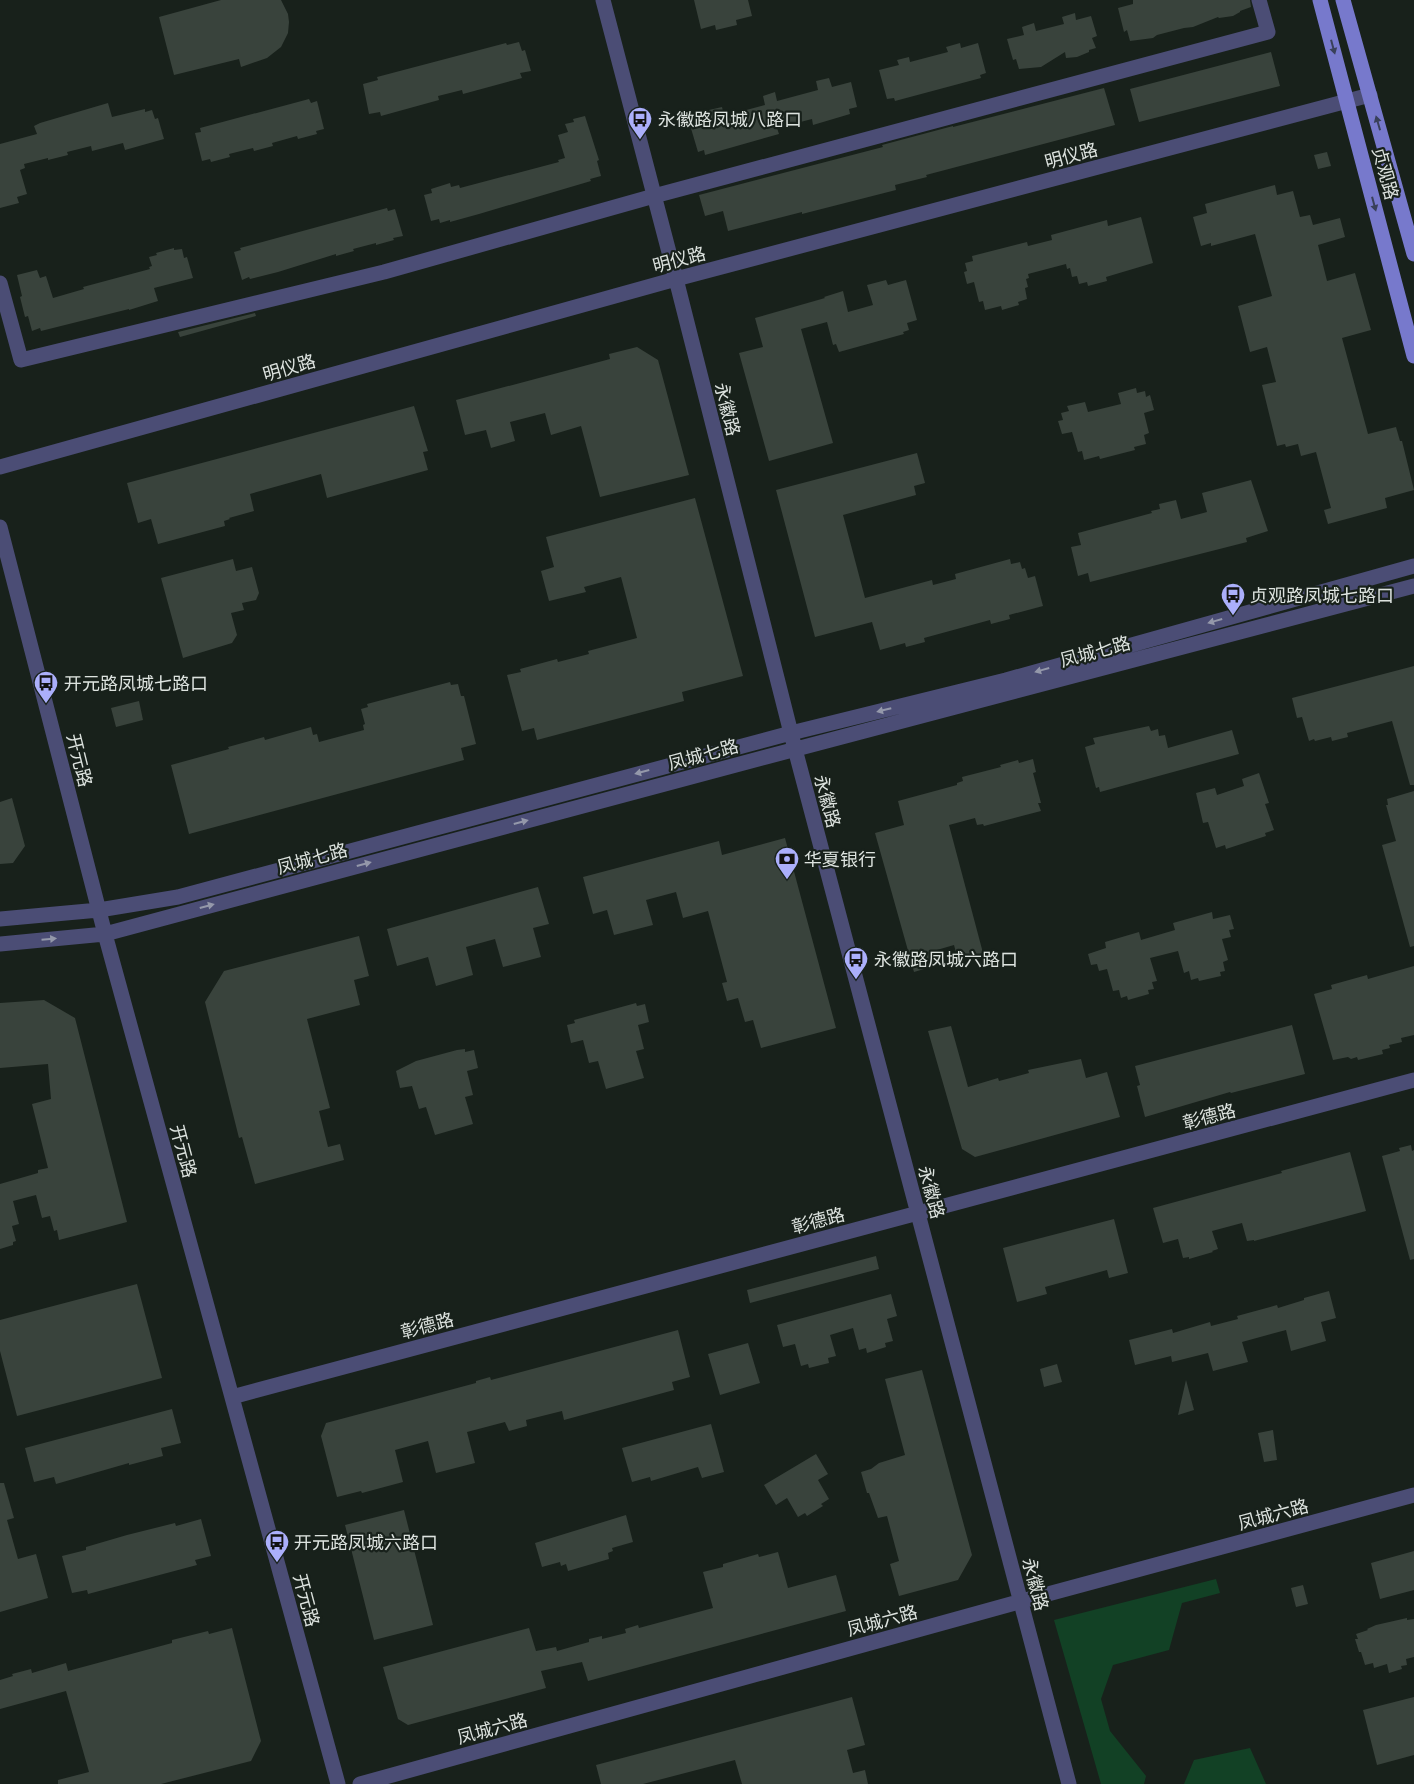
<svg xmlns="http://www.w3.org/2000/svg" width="1414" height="1784" viewBox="0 0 1414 1784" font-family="'Open Sans','Noto Sans SC',sans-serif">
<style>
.green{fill:#124125}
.building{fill:#39433c}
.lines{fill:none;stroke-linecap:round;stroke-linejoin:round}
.minor{stroke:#4b4d75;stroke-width:15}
.major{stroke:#7779cc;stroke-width:15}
.oneway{fill:#394059}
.oneway2{fill:#9498aa}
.labels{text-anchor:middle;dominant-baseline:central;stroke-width:4.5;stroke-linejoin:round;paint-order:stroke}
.poi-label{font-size:18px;fill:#dde3df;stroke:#18211b;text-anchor:start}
.street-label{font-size:18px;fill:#dde3df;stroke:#18211b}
</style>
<rect width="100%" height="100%" fill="#18211b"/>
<path class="green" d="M1216,1579L1220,1593L1182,1603L1169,1650L1113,1665L1101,1699L1110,1731L1146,1776L1144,1784H1101L1054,1620Z
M1250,1748L1266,1784H1184L1194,1760Z"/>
<path class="building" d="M221,0H281L288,14L289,22L288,33L281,47L267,58L241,67L239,59L174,75L159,17Z
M694,0H748L752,16L736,20L737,25L716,30L715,25L701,29Z
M1133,0H1250L1251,7L1240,11V12L1233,16L1219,18L1218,17L1193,27L1184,28L1157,35L1153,38L1130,41L1127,30L1124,32L1118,8L1133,4Z
M1075,13L1076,20L1091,16L1097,36L1092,38L1096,48L1089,50V52L1077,57L1066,58L1065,52L1041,67L1019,69L1016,59L1013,60L1007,39L1024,35L1022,27L1034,23L1036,31L1064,24L1062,17Z
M519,42L522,51L525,50L531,71L520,73L522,78L463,94L462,90L438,96L439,100L381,116L380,112L369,114L363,84L378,80L377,77L506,43L507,45Z
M960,43L961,48L978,43L986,73L980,75L981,78L895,101L894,98L887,99L879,70L899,65L897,60L909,57L910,62L948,52L946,47Z
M1271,52L1280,86L1139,122L1130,89Z
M829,78L832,87L851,82L857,107L849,109L850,114L813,125L812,119L777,128L779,134L705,155L704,150L698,152L690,125L711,119L709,110L722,107L724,116L765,105L763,96L775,92L777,101L818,90L816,81Z
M1104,88L1115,125L926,175L927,177L895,185L896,190L802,214V212L728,231L723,211L705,216L699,195L883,147L882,145L953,126V127Z
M309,99L311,103L317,101L324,129L316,131L317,134L298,139L297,136L272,143L273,146L254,151L253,148L229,154L230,157L211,162L210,159L202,161L195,133L201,132L200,128Z
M108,103L112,117L145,109V112L152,110L155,119L158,118L164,139L125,150L123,143L92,151L91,146L67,152L68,155L48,160V158L24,164L25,168L20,170L27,194L17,197L19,203L0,208V144L37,134L34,126L40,123Z
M585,116L599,160L597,161L601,176L590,179L591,181L479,214L450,222V220L440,223L439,219L431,221L424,195L432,193L431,189L450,183L451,187L459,185L460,188L559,162L558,160L565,158L558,135L568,132L565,124L574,122L573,119Z
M1327,152L1331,166L1318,169L1314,155Z
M1275,185L1277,195L1293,191L1300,217L1310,215L1313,225L1340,218L1345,237L1318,245L1327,281L1355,273L1371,330L1342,338L1368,434L1396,427L1400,441H1402L1414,490L1385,498L1387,508L1328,524L1324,510L1331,508L1316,452L1301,456L1298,444L1286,447L1285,444L1277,446L1262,385L1276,382L1267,347L1250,352L1238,306L1272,296L1255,234L1211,246V243L1201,246L1193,217L1207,213L1205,204Z
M387,208L388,211L395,209L403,236L393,238L394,240L376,245V243L353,249L354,251L336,256V254L278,272L250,279L249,277L242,280L234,252L241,250L240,248Z
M1141,217L1153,263L1106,277L1107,281L1088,286L1087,282L1079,284L1077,276L1072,277L1070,268L1067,269L1066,264L1028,274L1029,278L1026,279L1028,287L1025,288L1027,299L1018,302L1019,305L1002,310L1001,306L985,310L983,301L979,302L974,282L967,284L964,272L967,271L965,263L973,261L972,256L1027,242L1028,246L1052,240L1051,235L1107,220L1108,226Z
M174,248V250L182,249L184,258L187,257L193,278L154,288L158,301L129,310V309L41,331L40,328L32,331L28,316L25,317L20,297L22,296L17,275L37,270L40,278L46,276L53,298L84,289L83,287L150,269L149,267L152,266L149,257L157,255L156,253Z
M886,280L888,285L906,280L917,320L907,323L909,330L903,332L904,334L839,352L836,344L833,345L827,322L801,329L833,443L769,461L739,353L763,347L755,318L825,298L824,297L843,291L848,312L873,305L867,285Z
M255,313L256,316L180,337L178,332Z
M637,347L658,360L689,475L600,497L581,426L551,435L545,413L510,422L515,441L491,448L486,430L465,435L456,400L610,359L609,354Z
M1136,388L1137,393L1145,391L1146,397L1150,395L1154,410L1144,413L1149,433L1144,435L1146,444L1134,447L1135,450L1100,459L1099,456L1084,460L1082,451L1078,452L1072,432L1062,434L1058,421L1063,420L1061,413L1069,411L1067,406L1085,402L1088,412L1121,404L1118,393Z
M414,406L428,451L423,452L428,470L327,498L321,474L250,494L254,511L229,518L230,519L224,521L225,526L158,544L151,519L138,523L127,483Z
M917,453L925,483L914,486L916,495L843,515L865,598L932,580L933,585L956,579L955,574L1010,559L1011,564L1020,562L1022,569L1025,568L1028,578L1035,576L1043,606L1009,615L1010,619L991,624L990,620L924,638L925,642L906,647L905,643L880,650L872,622L815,637L776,490Z
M1251,480L1268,531L1246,538L1247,542L1090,582L1088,573L1078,576L1071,547L1081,545L1078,533L1152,513L1151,511L1160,509L1159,504L1176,500L1181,519L1207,512L1202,493Z
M695,498L743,676L682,692L684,701L537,740L534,728L522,731L507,675L521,672L520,669L557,659L558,662L589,654L588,651L637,638L621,577L584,587L586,592L549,601L541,571L554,567L546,537Z
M233,559L236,571L252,567L259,593L256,600L242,603L244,610L231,613L237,635L232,643L183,658L161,578Z
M1414,666V785H1410L1392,721L1347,733L1348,737L1332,741L1331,737L1315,741L1314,739L1309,741L1302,717L1297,718L1292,698Z
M450,682L451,685L458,684L461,696H464L476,744L461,748L464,760L189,834L171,765L229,749L228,747L264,737L265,740L311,727L313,735L317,734L319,742L364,730L363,725L365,724L361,709L368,707L367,704Z
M139,701L143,720L116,727L111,708Z
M1149,726L1151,731L1158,729L1159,736L1165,735L1168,748L1232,730L1239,754L1100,792L1099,787L1096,788L1085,747L1095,744L1093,738Z
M1033,759L1036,772L1033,773L1041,803H1038L1041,811L984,826L983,824L977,825L975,818L949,825L983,953L958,960L954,945L930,952L934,966L914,972L875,833L904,825L898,801L957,785V783L963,781L962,777L1001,767L1000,765L1018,760L1019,763Z
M1259,773L1269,803L1265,804L1274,830L1265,833L1266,836L1226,849L1225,845L1216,848L1208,822L1203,823L1196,793L1215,788L1217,795L1244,786L1242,779Z
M1414,791V946L1410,947L1382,845L1396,841L1386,805H1388L1387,799Z
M12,798L25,846L13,863L0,864V802Z
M785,838L836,1028L761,1048L753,1020L745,1022L738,998L727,1001L722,983L727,982L708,911L683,918L676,892L646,900L653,925L614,935L607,910L593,914L583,877L719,841L722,855Z
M538,887L549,924L533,928L541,957L503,967L495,939L466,947L473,975L436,986L428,957L397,966L387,929Z
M1212,912L1213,919L1230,915L1234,929L1229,930L1231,937L1222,939L1228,960L1223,962L1225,971L1220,972L1221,976L1199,981L1198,978L1191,980L1189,971L1184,973L1178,951L1150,958L1157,981L1152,982L1154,989L1148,990L1149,994L1128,1000L1127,996L1121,998L1119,990L1113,991L1107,969L1099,971L1097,964L1091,965L1088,954L1106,948L1105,942L1139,932L1141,940L1175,930L1173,923Z
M359,936L369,976L354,980L360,1005L307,1019L330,1108L319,1111L328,1147L340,1144L344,1160L255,1184L242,1137L239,1138L205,1002L224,971Z
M1414,966V1035L1401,1038L1402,1042L1389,1045L1390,1048L1382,1050L1383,1054L1358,1060L1357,1057L1351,1059L1348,1057L1333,1060L1314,994L1332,989L1331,985L1367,975L1368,979Z
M44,1000L75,1018L127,1222L59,1240L57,1230L54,1231L50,1216L42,1218L36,1195L13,1201L19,1224L12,1226L16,1241L13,1242V1245L0,1249V1184L38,1173V1170L48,1168L32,1104L51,1099L48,1064L0,1068V1003Z
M636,1003L637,1006L645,1004L649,1022L638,1025L644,1049L636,1051L644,1078L606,1089L598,1061L589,1063L583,1040L571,1043L567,1025L575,1023L574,1020Z
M1292,1025L1305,1074L1231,1093L1230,1092L1145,1117L1137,1086L1140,1085L1135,1066Z
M951,1026L968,1087L998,1078L999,1081L1029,1073L1028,1070L1081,1059L1086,1078L1107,1072L1120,1117L975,1157L962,1149L928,1031Z
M465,1049V1052L474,1050L478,1068L467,1071L473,1095L465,1097L473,1124L435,1135L426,1107L419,1109L412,1086L400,1088L396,1071L416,1061L457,1050Z
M1411,1145L1412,1151L1414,1150V1259L1410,1260L1382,1156L1400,1151L1399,1148Z
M1350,1152L1366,1211L1254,1241V1240L1247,1241L1242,1223L1212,1231L1218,1249L1212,1251L1213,1252L1189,1259V1257L1183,1258L1178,1239L1163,1243L1153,1208L1282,1173L1281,1171Z
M1114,1219L1128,1273L1109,1278L1107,1270L1045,1287L1047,1294L1017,1302L1003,1248Z
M876,1256L879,1269L750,1303L747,1290Z
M137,1284L162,1378L17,1416L0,1351V1320Z
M1329,1291L1336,1318L1321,1322L1326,1341L1291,1351L1286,1330L1242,1342L1248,1362L1213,1371L1208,1353L1172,1362L1171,1356L1135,1365L1129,1340L1172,1329L1173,1333L1210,1322L1211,1326L1238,1319L1237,1316L1277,1305L1278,1308L1304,1300V1298Z
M891,1294L897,1316L887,1319L893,1341L885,1343L886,1347L867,1353L866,1348L859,1350L853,1328L830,1335L836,1356L828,1358L829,1363L809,1368L808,1364L801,1366L795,1344L783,1347L777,1325Z
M678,1330L690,1377L672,1382L674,1390L564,1420L562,1411L526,1420L527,1426L509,1431L505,1422L467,1432L475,1463L436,1473L428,1441L395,1450L403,1482L362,1493L361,1491L337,1497L321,1436L326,1423L476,1383V1381L490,1377L491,1380Z
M748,1343L760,1383L720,1395L708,1354Z
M1057,1364L1062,1382L1044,1387L1040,1369Z
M922,1370L972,1555L958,1580L899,1596L890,1564L899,1561L887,1516L878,1518L869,1493H867L861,1472L871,1469L879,1463L905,1455L885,1379Z
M1186,1380L1194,1410L1178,1415Z
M172,1409L181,1443L161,1448L163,1456L129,1465V1463L56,1484L54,1477L34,1482L25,1448Z
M711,1424L724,1472L702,1478L698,1467L651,1481L650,1477L632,1482L622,1448Z
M1273,1430L1277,1460L1264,1462L1258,1433Z
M816,1454L828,1474L818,1480L829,1499L821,1504L823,1506L807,1516L805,1513L798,1517L787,1498L776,1505L764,1485Z
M0,1483H4L14,1518L7,1520L18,1559L36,1554L48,1598L0,1612Z
M404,1510L433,1625L374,1640L345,1525Z
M626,1515L633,1542L612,1548L613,1551L608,1553L609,1559L568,1571L566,1564L561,1566L560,1562L542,1567L535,1543Z
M201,1519L211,1556L195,1560L197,1565L88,1594L87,1590L72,1593L62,1556L86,1550V1547L127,1535L175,1523L176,1526Z
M1414,1551V1590L1380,1599L1371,1563Z
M778,1552L788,1588L836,1575L846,1611L588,1681L582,1662L541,1671L546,1688L408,1725L398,1719L383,1667L529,1628L536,1651L556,1647L557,1651L589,1642V1639L602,1636V1639L626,1633L625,1629L638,1625L639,1628L713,1608L703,1572L723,1567V1564L758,1554L759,1557Z
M1303,1585L1308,1604L1296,1607L1291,1588Z
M1407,1618V1620L1414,1619V1657L1406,1659L1407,1665L1401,1666L1402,1669L1389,1673L1387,1664L1374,1668L1373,1663L1365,1665L1361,1652H1359L1355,1639H1358L1356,1634L1368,1630L1367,1629L1376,1625Z
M232,1628L261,1741L251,1761L161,1784H58V1780L89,1772L66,1691L0,1709V1680L13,1676L12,1674L31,1669L32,1673L66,1663L68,1671L172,1643V1640L208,1631L209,1634Z
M852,1697L865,1745L847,1750L853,1773L865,1770L868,1784H742L735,1760L643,1784H601L596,1765Z
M1414,1697V1755L1377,1765L1363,1710Z"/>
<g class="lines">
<path class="minor" d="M603,0L676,279L795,749L1069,1784
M0,283L21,360L384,272L654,196L1268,32L1259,0
M0,467L676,279L1370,95
M0,527L105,934L338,1784
M0,919L99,910L178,897L791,733L1006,680L1414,566
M0,944L105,934L766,757L1414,586
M232,1397L1414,1080
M360,1784L1022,1601L1414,1495"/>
<path class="major" d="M1320,0L1414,356
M1343,0L1414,254"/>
</g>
<defs><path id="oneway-solid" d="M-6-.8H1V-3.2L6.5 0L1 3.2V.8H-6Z" transform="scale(1.25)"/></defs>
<g class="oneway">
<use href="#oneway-solid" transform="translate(1333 47) rotate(75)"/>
<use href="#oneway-solid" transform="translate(1378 123) rotate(-106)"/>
<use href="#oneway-solid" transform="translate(1374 204) rotate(75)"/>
</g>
<g class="oneway2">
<use href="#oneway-solid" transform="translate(1215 621) rotate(164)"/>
<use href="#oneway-solid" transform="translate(1042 670) rotate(164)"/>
<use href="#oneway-solid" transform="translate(884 710) rotate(166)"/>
<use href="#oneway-solid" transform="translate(642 772) rotate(165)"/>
<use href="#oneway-solid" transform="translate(521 822) rotate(-15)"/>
<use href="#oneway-solid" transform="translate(364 864) rotate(-15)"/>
<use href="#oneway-solid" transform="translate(207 906) rotate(-15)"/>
<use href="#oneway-solid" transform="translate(49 939) rotate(-5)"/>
</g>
<defs>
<symbol id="bus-pin" viewBox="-11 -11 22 30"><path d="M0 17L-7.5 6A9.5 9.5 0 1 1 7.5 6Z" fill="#abaffb" stroke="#18211b"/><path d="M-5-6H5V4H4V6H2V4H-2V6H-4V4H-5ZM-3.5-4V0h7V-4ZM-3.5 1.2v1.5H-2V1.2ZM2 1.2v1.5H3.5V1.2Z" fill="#111"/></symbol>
<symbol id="bank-pin" viewBox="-11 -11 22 30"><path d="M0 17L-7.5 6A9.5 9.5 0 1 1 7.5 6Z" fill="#abaffb" stroke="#18211b"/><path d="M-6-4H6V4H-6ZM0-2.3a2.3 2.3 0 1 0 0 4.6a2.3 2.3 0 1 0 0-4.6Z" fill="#111"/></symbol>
</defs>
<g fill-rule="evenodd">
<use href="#bus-pin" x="626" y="105" width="28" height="38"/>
<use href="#bus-pin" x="1219" y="581" width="28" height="38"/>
<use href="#bus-pin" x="32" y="669" width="28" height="38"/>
<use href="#bank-pin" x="773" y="845" width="28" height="38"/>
<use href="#bus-pin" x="842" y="945" width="28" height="38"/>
<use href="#bus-pin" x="263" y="1528" width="28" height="38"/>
</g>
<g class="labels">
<g class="poi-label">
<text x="658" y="119">永徽路凤城八路口</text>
<text x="1250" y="595">贞观路凤城七路口</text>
<text x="64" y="683">开元路凤城七路口</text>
<text x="804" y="859">华夏银行</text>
<text x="874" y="959">永徽路凤城六路口</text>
<text x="294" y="1542">开元路凤城六路口</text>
</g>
<g class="street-label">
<text transform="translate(1071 155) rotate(-15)">明仪路</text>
<text transform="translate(1386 173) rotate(75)">贞观路</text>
<text transform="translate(679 259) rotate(-15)">明仪路</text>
<text transform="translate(289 367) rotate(-16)">明仪路</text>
<text transform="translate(728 409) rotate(76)">永徽路</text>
<text transform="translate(1095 651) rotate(-15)">凤城七路</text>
<text transform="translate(703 754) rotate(-15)">凤城七路</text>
<text transform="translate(80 760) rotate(76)">开元路</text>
<text transform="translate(828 801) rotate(75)">永徽路</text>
<text transform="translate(312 858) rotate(-15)">凤城七路</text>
<text transform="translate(1209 1116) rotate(-15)">彰德路</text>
<text transform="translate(184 1151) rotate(75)">开元路</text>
<text transform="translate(932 1192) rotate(75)">永徽路</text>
<text transform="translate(818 1220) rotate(-15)">彰德路</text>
<text transform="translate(427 1325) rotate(-15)">彰德路</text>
<text transform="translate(1273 1514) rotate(-15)">凤城六路</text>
<text transform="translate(1036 1584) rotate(75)">永徽路</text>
<text transform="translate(307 1600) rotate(75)">开元路</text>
<text transform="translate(882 1620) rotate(-15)">凤城六路</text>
<text transform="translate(492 1728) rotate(-15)">凤城六路</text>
</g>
</g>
</svg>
